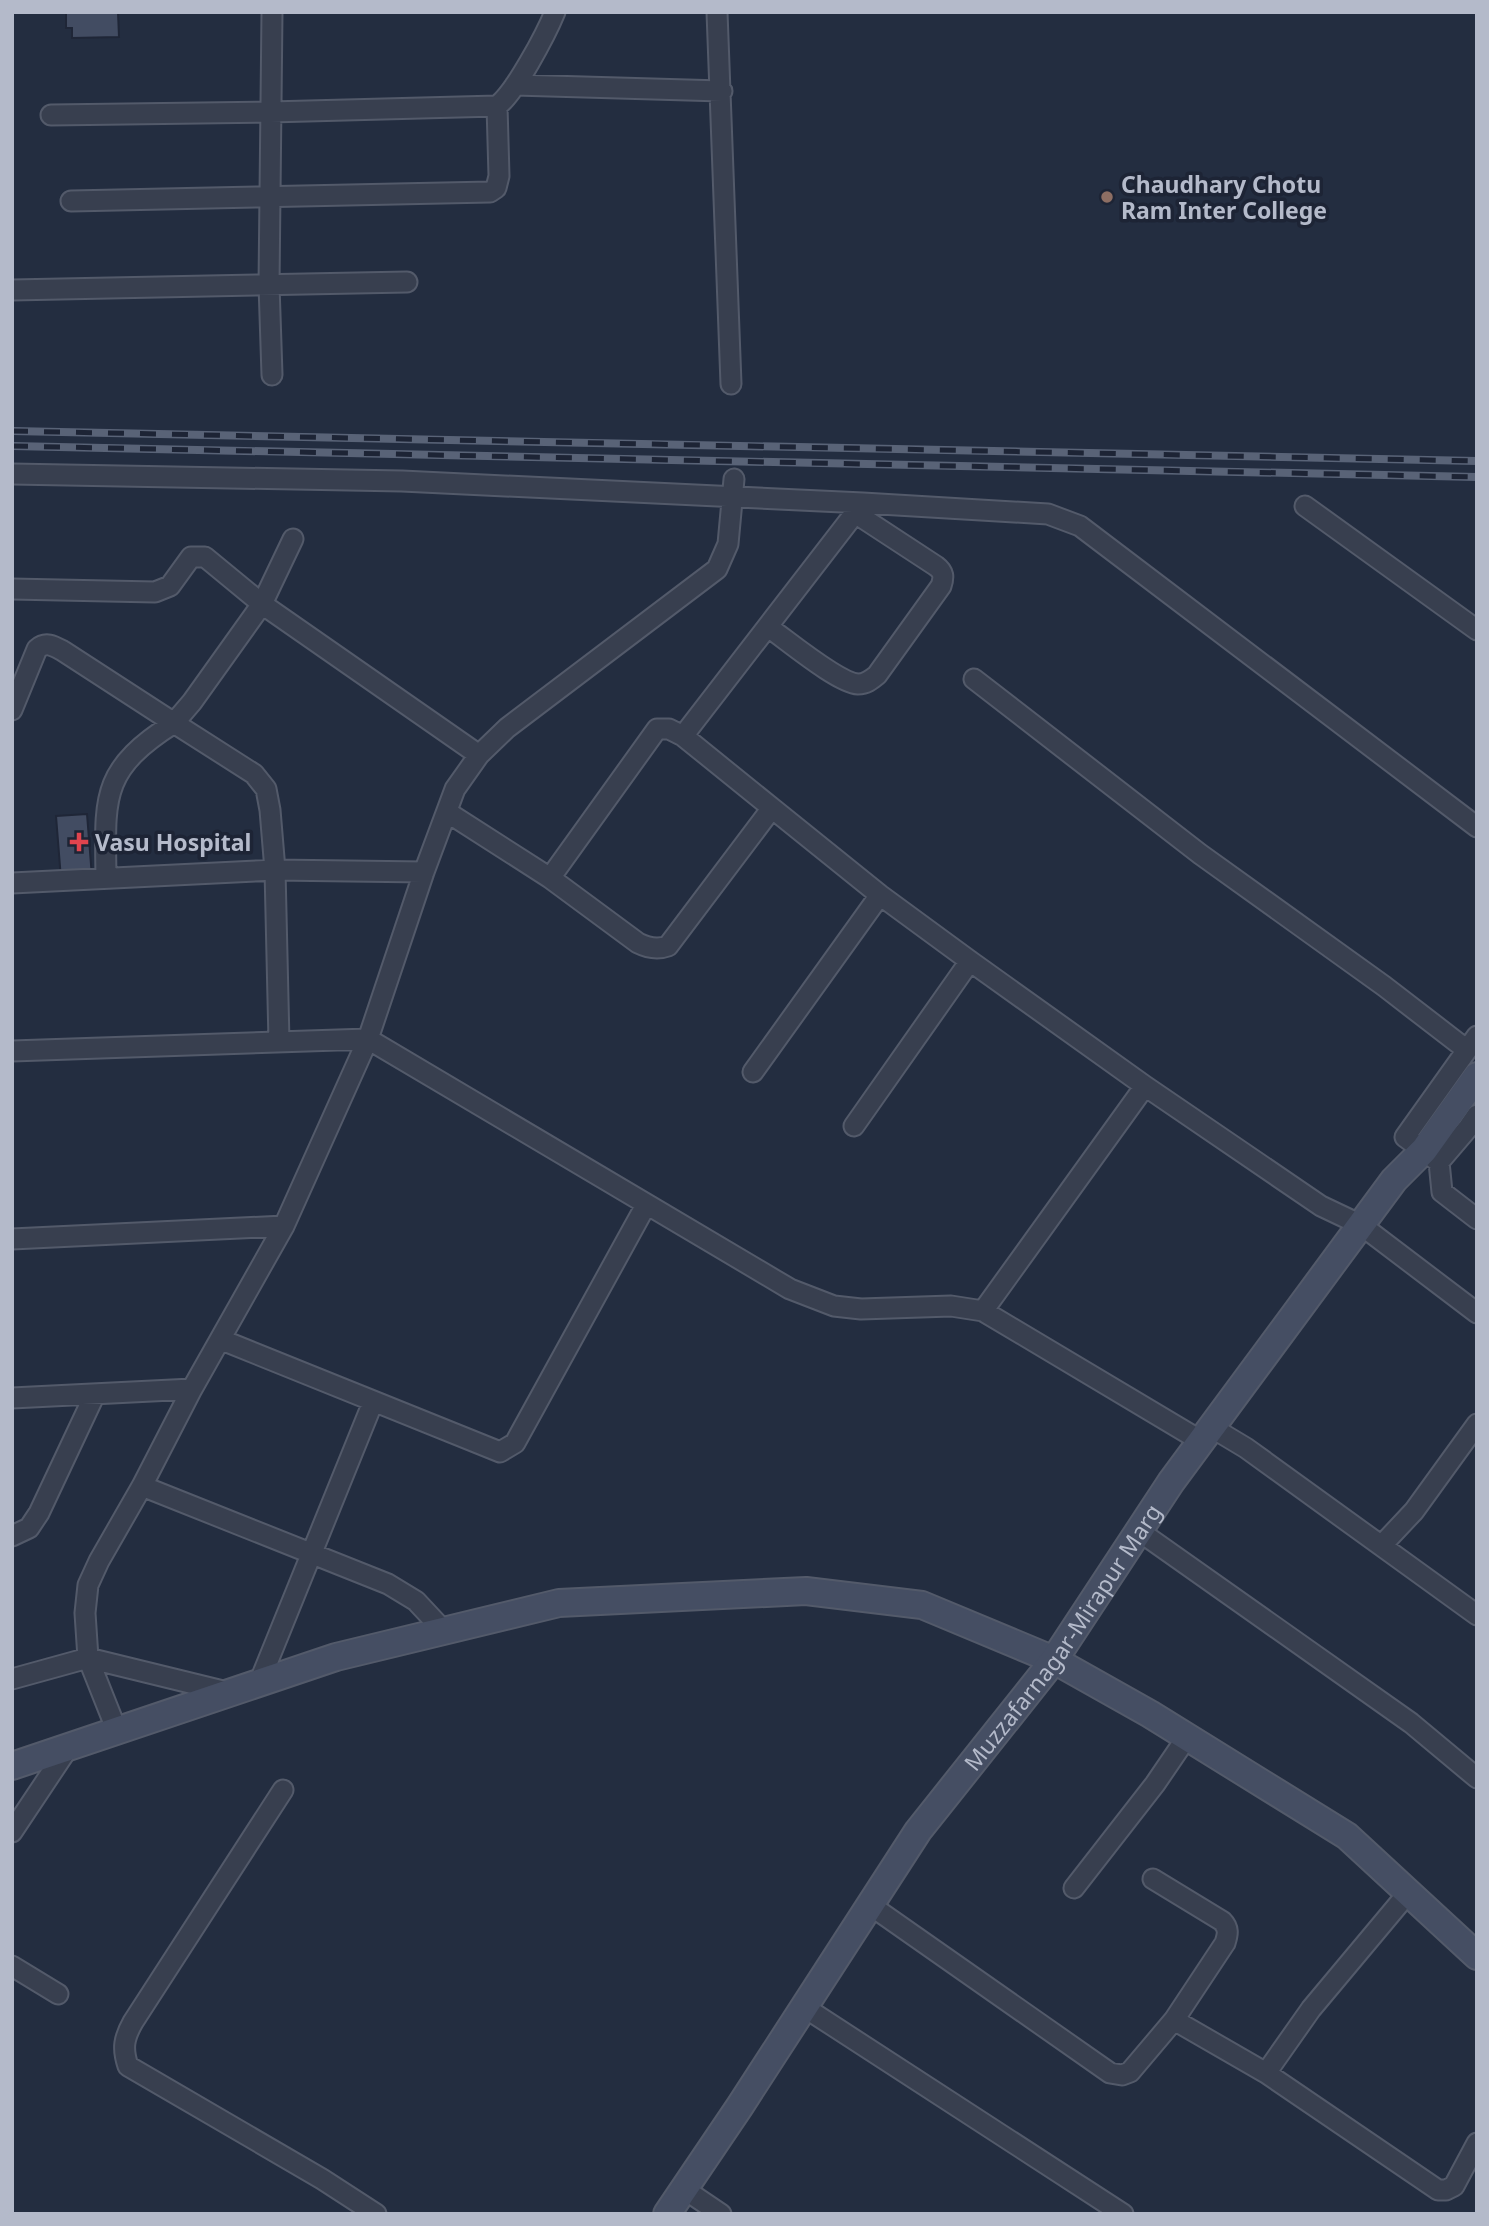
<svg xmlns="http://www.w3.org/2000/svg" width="1489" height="2226" viewBox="0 0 1489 2226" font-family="'Noto Sans',sans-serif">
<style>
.building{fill:#424c62;stroke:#1f2637;stroke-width:2}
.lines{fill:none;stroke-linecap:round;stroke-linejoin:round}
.street-casing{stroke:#535a6a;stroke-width:23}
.secondary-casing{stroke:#535a6a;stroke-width:30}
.street{stroke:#383f4f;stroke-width:19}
.secondary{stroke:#454e63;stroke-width:26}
.rail-casing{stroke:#596377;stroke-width:8}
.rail{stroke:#1d2435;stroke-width:5;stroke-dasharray:16;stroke-linecap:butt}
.education-dot{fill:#8d6e63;stroke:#1d2435;stroke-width:2.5}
.health-dot{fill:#e0444e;stroke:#1d2435;stroke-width:2.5}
.labels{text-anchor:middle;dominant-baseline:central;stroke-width:7;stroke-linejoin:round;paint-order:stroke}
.poi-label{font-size:23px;font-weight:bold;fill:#b4baca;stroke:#1d2435;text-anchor:start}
.street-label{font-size:23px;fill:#b4baca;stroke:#1d2435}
</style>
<rect width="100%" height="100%" fill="#232d40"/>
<path class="building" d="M66,12H118L119,37L72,38V28H66Z
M87,814L92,877L61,879L56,816Z"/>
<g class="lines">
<defs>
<path id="street" d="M717,12L731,384
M515,85L722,91
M51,115L270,112L497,106C515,93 546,34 555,12
M71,201L490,192L496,188L499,176L497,106
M12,290L407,282
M272,375L269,285L272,12
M12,474L402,481L863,503L1048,514L1080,526L1477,827
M1305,506L1477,630
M12,589L155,592L170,586L191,557H205L262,604L479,755
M768,627C787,640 838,683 858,684C866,684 871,680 877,675L941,586C944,577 944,572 936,566L855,513
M974,679L1200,854L1384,986L1467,1050
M12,710L37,649C46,641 54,646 63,651L174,723L192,702L262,604L293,539
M683,736L862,504
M772,808L880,895L970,961L1145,1086L1321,1206L1361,1225L1477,1313
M447,812L550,878L638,943C648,948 657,950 668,946L772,808L683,736L669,729H657L550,878
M106,878C105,797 100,770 174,723L254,774L266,789L270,810L275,870L279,1042
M12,883L275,870L424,872
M1477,1036L1405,1137L1439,1162L1468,1128L1477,1115
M12,1051L368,1039L790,1289L834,1306L861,1309L951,1306L983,1311L1201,1441
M753,1072L880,895
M854,1126L970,961
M1439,1162L1442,1192L1477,1219
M12,1239L284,1226
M983,1311L1145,1086
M222,1340L500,1452L515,1443L646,1205
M12,1398L192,1389
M1211,1427L1246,1448L1477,1615
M142,1486L388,1584L416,1601L444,1631
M1139,1531L1411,1723L1477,1778
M12,1536L29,1528L39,1513L95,1394
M1382,1545L1414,1511L1477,1424
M12,1679L88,1658L231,1693
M259,1683L373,1402
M117,1731L88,1658L85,1613L88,1585L99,1561L142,1486L192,1389L284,1226L368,1039L424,872L455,789L479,755L507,728L717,569L728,544L734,479
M283,1790L133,2022C124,2038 122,2048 128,2066L322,2179L376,2214
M12,1832L68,1748
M1074,1888L1155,1784L1187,1737
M870,1905L1110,2073L1122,2075L1130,2072L1174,2020L1225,1943C1228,1934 1229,1928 1222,1921L1153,1879
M12,1966L58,1994
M804,2007L1123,2214
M1174,2020L1266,2073L1438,2190H1446L1454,2186L1477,2143
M1266,2073L1311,2009L1408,1893
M684,2189L721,2214"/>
<g id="secondary">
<path d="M12,1766L336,1657L559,1603L806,1591L922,1605L1054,1660L1150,1714L1347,1836L1477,1956"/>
<path id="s1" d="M667,2214L740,2106L918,1831L1054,1660L1171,1482L1394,1180L1424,1150L1477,1076"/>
</g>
</defs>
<use href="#street" class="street-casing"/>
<use href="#secondary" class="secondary-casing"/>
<use href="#street" class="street"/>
<use href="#secondary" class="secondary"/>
<defs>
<path id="rail" d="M12,431L1477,461
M12,446L1477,477"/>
</defs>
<use href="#rail" class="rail-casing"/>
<use href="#rail" class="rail"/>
</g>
<circle class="education-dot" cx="1107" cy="197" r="7"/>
<path class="health-dot" d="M75.5 831.5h7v7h7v7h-7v7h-7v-7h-7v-7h7z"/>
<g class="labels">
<g class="poi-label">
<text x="1121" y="184">Chaudhary Chotu<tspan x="1121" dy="26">Ram Inter College</tspan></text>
<text x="95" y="842">Vasu Hospital</text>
</g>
<g class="street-label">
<text stroke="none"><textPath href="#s1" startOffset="700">Muzzafarnagar-Mirapur Marg</textPath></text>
</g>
</g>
<rect width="1489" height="2226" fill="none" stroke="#b4baca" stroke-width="28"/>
</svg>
